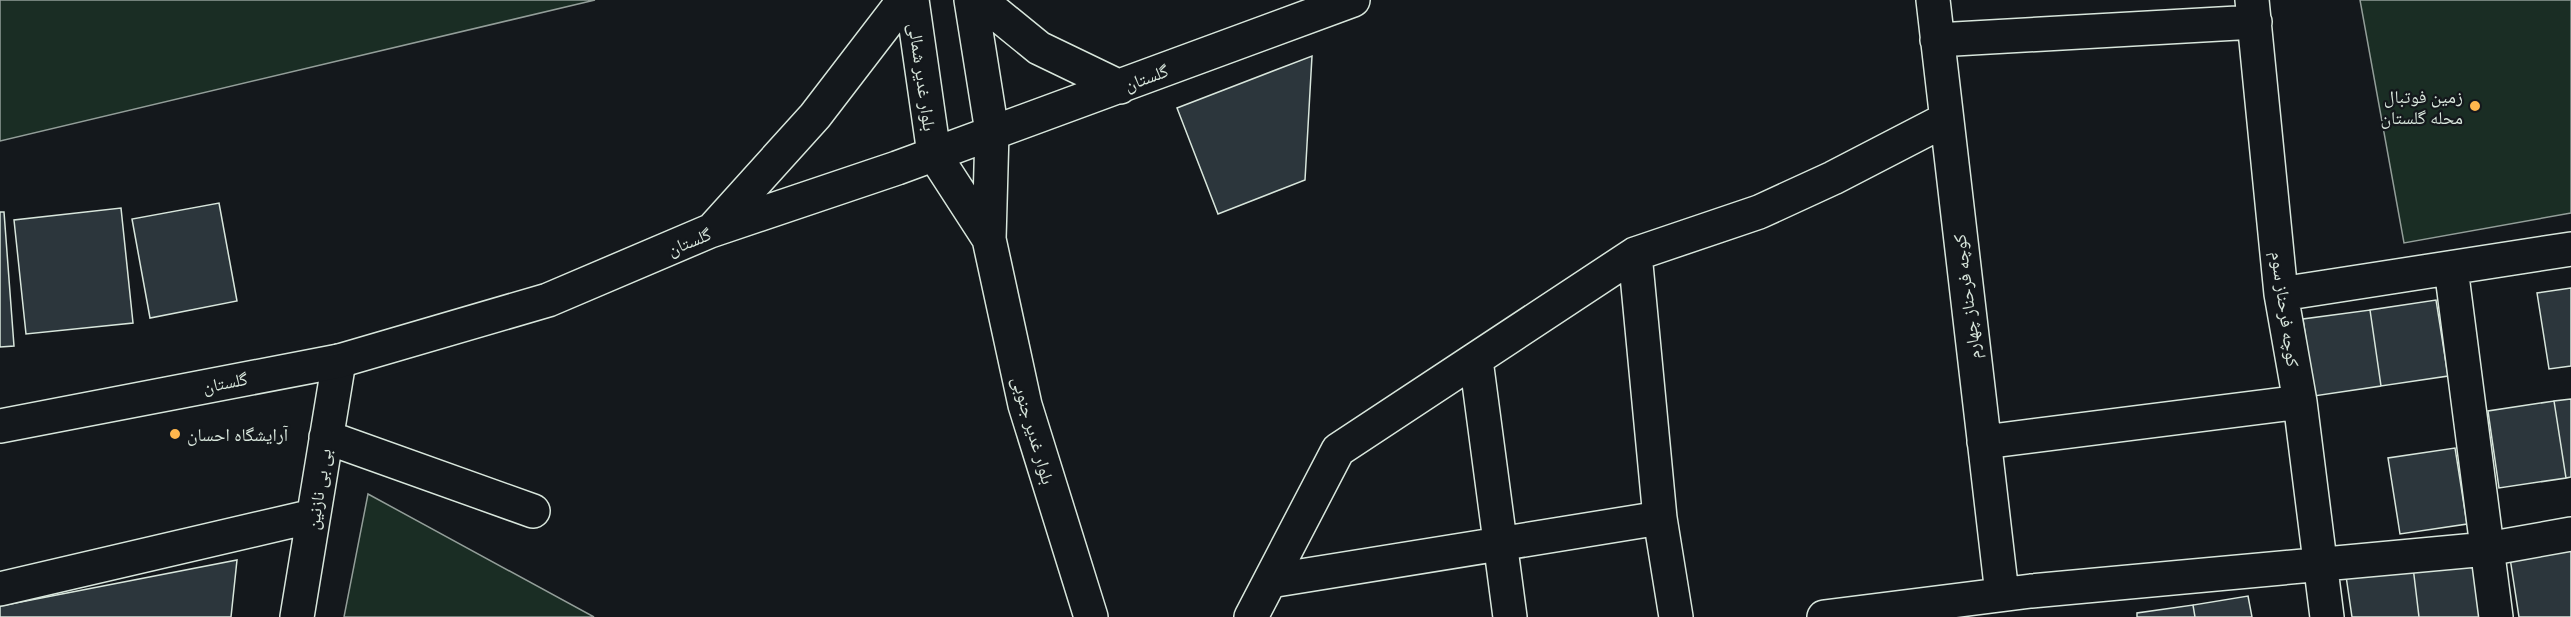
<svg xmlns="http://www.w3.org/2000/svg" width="2571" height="617" viewBox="0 0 2571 617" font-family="'PT Serif','Noto Naskh Arabic',serif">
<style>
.green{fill:#1a2d24;stroke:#939e99;stroke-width:1.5}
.building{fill:#2c363c;stroke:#d8e6dc;stroke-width:1.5}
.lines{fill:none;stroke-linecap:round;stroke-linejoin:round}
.minor-casing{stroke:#d8e6dc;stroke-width:36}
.secondary-casing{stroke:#d8e6dc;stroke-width:36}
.minor{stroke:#14181c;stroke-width:33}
.secondary{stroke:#14181c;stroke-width:33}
.poi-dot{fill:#ffb74d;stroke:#14181c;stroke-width:2}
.labels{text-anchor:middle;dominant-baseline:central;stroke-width:4.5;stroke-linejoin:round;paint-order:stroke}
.street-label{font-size:18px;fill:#d8e6dc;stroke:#14181c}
.poi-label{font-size:18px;fill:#d8e6dc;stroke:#14181c;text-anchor:end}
</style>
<rect width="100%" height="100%" fill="#14181c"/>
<path class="green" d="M0,0H595L0,141Z
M2360,0H2571V213L2404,243Z
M368,494L594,617H344Z"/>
<path class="building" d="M1312,56L1305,180L1218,214L1177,108Z
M219,203L237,301L150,318L132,219Z
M121,208L133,323L26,334L14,220Z
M0,212H4L14,346L0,347Z
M2571,288V366L2549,369L2537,293Z
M2436,300L2448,376L2381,386L2370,310Z
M2370,310L2381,386L2314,396L2303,319Z
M2571,399V477L2566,478L2554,401Z
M2554,401L2566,478L2499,488L2488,411Z
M2455,448L2467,524L2400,534L2388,458Z
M2571,549V617H2519L2510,558Z
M2480,559L2487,617H2419L2413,567Z
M237,560L231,617H0V606Z
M2413,567L2419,617H2352L2346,576Z
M2248,596L2252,617H2195L2193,605Z
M2193,605L2195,617H2137V613Z"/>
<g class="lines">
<defs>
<path id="minor" d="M1933,0L2002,594
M2252,0L2281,294L2300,402L2327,617
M1937,40L2255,22
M1635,254L1660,518L1676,617
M2451,268L2496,617
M2281,294L2571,249
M1476,360L1510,617
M326,437L533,511
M1984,442L2300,402
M1270,581L1660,518
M0,589L313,516
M297,617L339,361
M1251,617L1338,450L1635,254L1759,212L1833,178L1945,120
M1824,617L2031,591L2487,549L2571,534"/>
<path id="secondary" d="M912,0L934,154L989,239
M971,0L992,132L989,239L1025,405L1091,617
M980,0L1039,48L1120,87
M713,229L815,116L904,0
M0,426L339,361L548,300L710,231L897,168L1353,0"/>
</defs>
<use href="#minor" class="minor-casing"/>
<use href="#secondary" class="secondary-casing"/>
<use href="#minor" class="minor"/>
<use href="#secondary" class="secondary"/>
</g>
<g class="poi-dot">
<circle cx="2475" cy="106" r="6"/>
<circle cx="175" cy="434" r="6"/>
</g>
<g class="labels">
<g class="street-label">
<text transform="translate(923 77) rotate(82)">بلوار غدیر شمالی</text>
<text transform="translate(1146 77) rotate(-20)">گلستان</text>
<text transform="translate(689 241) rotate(-22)">گلستان</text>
<text transform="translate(1966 297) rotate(-97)">کوچه فرحناز چهارم</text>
<text transform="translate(2286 309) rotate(82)">کوچه فرحناز سوم</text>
<text transform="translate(225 382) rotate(-11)">گلستان</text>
<text transform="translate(1034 430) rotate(74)">بلوار غدیر جنوبی</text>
<text transform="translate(318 489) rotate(-81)">بی بی نازنین</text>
</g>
<g class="poi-label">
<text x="2463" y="96">زمین فوتبال<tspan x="2463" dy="21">محله گلستان</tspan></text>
<text x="187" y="434" text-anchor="start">آرایشگاه احسان</text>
</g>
</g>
</svg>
